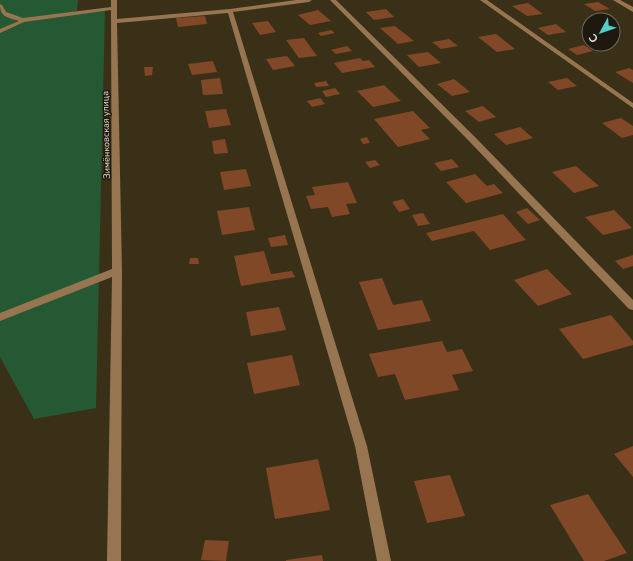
<svg xmlns="http://www.w3.org/2000/svg" width="633" height="561" viewBox="0 0 633 561" font-family="'Nunito Sans',sans-serif">
<style>
.green{fill:#255934}
.building{fill:#804826}
.lines{fill:none;stroke-linecap:round;stroke-linejoin:round}
.minor{fill:#977550;fill-rule:evenodd}
.labels{text-anchor:middle;dominant-baseline:central;stroke-width:3;stroke-linejoin:round;paint-order:stroke}
.far-street-label{font-size:9px;fill:#e9e3d4;stroke:#1d190e}
</style>
<rect width="100%" height="100%" fill="#3a3017"/>
<path class="green" d="M0,0H78L77,11L65,15L105,11L96,408L34,419L0,357Z"/>
<path class="building" d="M598,2L610,9L595,11L584,4Z
M528,3L543,14L527,16L512,6Z
M386,9L394,17L374,20L366,12Z
M318,10L331,21L310,25L298,15Z
M205,16L207,24L178,27L176,18Z
M268,21L276,32L260,35L252,23Z
M556,24L566,32L548,35L538,28Z
M395,26L414,41L398,44L380,28Z
M331,30L335,33L321,36L318,33Z
M496,34L515,49L497,52L478,37Z
M304,38L317,56L299,58L286,40Z
M449,39L458,46L441,49L432,42Z
M584,45L593,51L577,55L568,49Z
M347,46L352,51L336,54L331,50Z
M428,52L441,63L419,67L407,55Z
M287,56L295,66L273,70L266,59Z
M360,58L363,61L369,60L375,67L342,73L334,63Z
M213,61L217,72L192,75L188,64Z
M144,67H153L152,75L145,76Z
M629,68L633,70V83L615,72Z
M220,78L223,94L203,95L201,80Z
M567,78L577,86L558,90L548,82Z
M454,79L470,92L452,96L437,84Z
M326,81L329,86L316,87L314,83Z
M384,85L401,101L373,107L357,91Z
M335,88L340,94L326,97L322,91Z
M320,98L325,104L312,107L307,101Z
M483,106L496,117L479,122L465,111Z
M226,109L231,125L209,128L205,111Z
M413,111L430,128L421,130L430,139L398,147L374,119Z
M621,118L633,126V135L622,138L602,123Z
M520,127L533,138L506,145L494,134Z
M367,137L370,143L363,144L360,139Z
M225,139L228,153L214,154L212,141Z
M452,159L459,167L441,171L434,163Z
M375,160L380,165L370,168L365,162Z
M576,166L599,186L574,193L552,172Z
M246,169L251,186L224,190L220,172Z
M475,174L487,186L494,184L503,193L466,203L446,182Z
M348,182L357,203L346,204L350,214L332,217L328,207L311,209L306,196L315,195L312,187Z
M403,199L410,209L399,212L392,202Z
M249,207L255,230L222,235L217,211Z
M527,208L540,220L528,224L516,212Z
M614,210L632,228L603,235L585,217Z
M423,213L430,224L418,226L412,215Z
M503,214L526,240L490,250L474,231L432,241L426,233Z
M285,235L288,245L271,247L268,238Z
M264,251L271,274L292,271L295,277L241,286L234,256Z
M633,255V266L623,269L615,261Z
M190,258H198L199,264H189Z
M547,269L572,294L538,306L514,280Z
M382,278L393,305L422,300L431,321L378,330L359,282Z
M279,307L286,330L251,336L246,312Z
M611,315L633,341V345L583,359L559,329Z
M442,341L447,352L462,349L473,371L452,375L459,390L405,400L395,374L378,377L369,354Z
M292,355L300,385L254,394L247,363Z
M633,446V477L614,454Z
M318,459L330,510L275,519L266,468Z
M450,475L465,516L427,523L414,481Z
M588,494L627,553L604,561H584L550,505Z
M205,540L229,541L226,561L201,560Z
M322,555L323,561H286V560Z"/>
<g class="lines">
<path class="minor" d="M111,0H117V19L230,9L296,0H312L309,2L233,12L367,446L391,561H377L355,446L228,13L117,23L122,271L121,561H107L112,277L0,321V313L112,269L111,10L24,22L0,33V29L19,21C8,17 0,18 0,4L2,5L6,12L23,18L111,7Z
M330,0H336L475,137L633,300V310L629,309L469,141Z
M480,0H487L633,103V108Z
M613,0H620L633,7V12Z"/>
</g>
<g class="labels">
<g class="far-street-label">
<text transform="translate(106 135) rotate(-91)">Зимёнковская улица</text>
</g>
</g>
<g transform="translate(601 32) rotate(230)"><circle r="19" fill="#1d190e" stroke="#6f6a5d"/>
<path d="M0-3L7 15L0 10L-7 15Z" fill="#53cdca"/>
<text y="-6" font-size="11" font-weight="bold" text-anchor="middle" fill="#e9e3d4">С</text>
</g>
</svg>
